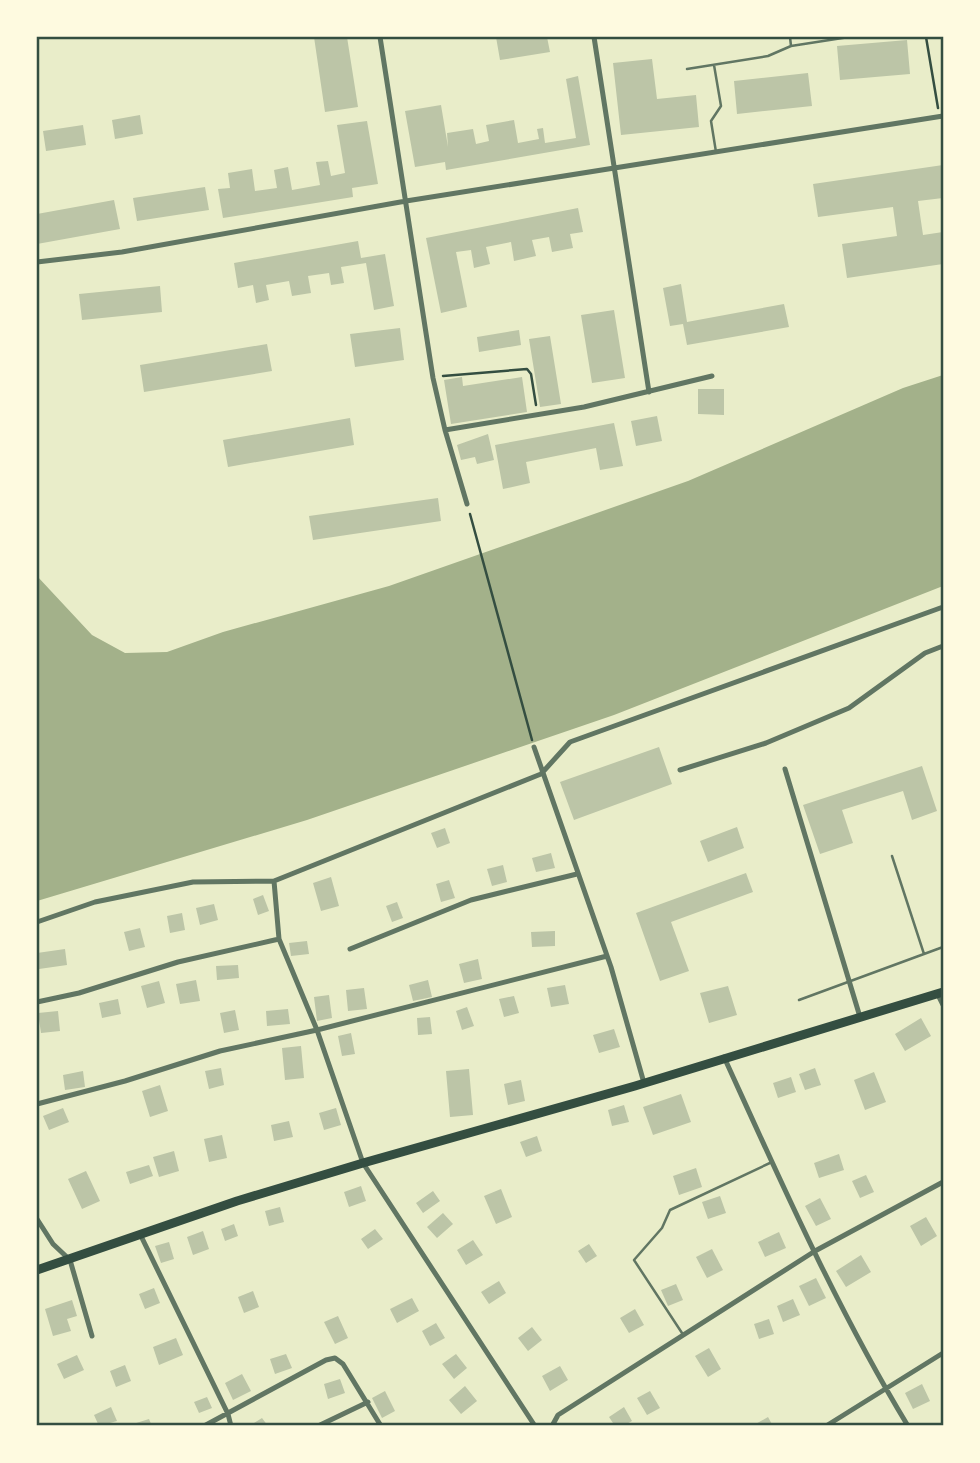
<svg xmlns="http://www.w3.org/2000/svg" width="980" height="1463" viewBox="0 0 980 1463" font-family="Mulish,sans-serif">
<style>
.water{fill:#a3b18a}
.building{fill:#bcc5a7}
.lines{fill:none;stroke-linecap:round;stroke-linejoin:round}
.path{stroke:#344e41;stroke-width:2.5}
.service{stroke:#617663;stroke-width:2.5}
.minor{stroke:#617663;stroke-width:5}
.primary{stroke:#344e41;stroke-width:9}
.neatline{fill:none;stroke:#344e41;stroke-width:2.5}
</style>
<rect width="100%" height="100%" fill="#e9edc9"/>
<path class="water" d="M943,375V586L614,715L307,820L37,901V576L92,635L125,653L167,652L223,632L389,586L688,481L903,388Z"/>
<path class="building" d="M314,37H347L358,107L325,112Z
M496,37H522V39L547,37L550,52L500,60Z
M907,40L910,74L840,80L837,46Z
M652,59L657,99L696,95L699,127L621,135L613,63Z
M808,73L812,106L737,114L734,81Z
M578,76L590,145L446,170L445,162L415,167L405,111L441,105L448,147L447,133L473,129L476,144L489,141L486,125L514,120L518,143L539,139L537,129L543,128L545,143L576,138L566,79Z
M140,115L143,134L115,139L112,120Z
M367,121L378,184L352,188L353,197L223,218L218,189L230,188L228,173L252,169L255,191L277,188L274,170L288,167L292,190L320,185L316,162L328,161L331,176L345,173L337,125Z
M83,125L86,145L46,151L43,131Z
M943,165V198L918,201L923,235L943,232V264L847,278L842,244L897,236L893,207L818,217L813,184Z
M205,187L209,210L137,221L133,198Z
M114,200L120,229L37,244V214Z
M578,208L583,232L570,234L573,248L552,252L549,237L532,240L536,256L514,261L511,242L486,247L490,264L474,268L471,250L456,252L467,307L441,313L426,238Z
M358,241L361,258L385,254L394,306L374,310L366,263L341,267L344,283L331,285L329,273L308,276L311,293L292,296L289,281L266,285L269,300L256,303L253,285L238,288L234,263Z
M681,284L687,322L784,304L789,327L687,345L683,324L670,326L663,288Z
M160,286L162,312L82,320L79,294Z
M614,310L625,378L592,383L581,315Z
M400,328L404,360L355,367L350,334Z
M519,330L521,345L479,352L477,337Z
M550,336L561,404L540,407L529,339Z
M267,344L272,371L144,392L140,365Z
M462,377L463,386L522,377L527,412L451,424L444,380Z
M698,389H724V415L698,414Z
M657,416L662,441L636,446L631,421Z
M350,418L354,445L228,467L223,440Z
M614,423L623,466L600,470L596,448L526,462L530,483L503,489L495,445Z
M488,434L494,460L477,464L475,457L461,460L457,445Z
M438,498L441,521L313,540L309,516Z
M659,747L672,784L574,820L560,782Z
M922,766L937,811L912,820L903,791L842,810L853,843L820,854L803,805Z
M737,827L744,848L708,862L700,841Z
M445,828L450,843L437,848L431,833Z
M551,853L555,868L536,872L532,858Z
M503,865L507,882L492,886L487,869Z
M746,873L753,892L671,922L689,971L660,981L636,913Z
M331,877L339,906L321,911L313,883Z
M449,880L455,898L441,902L436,884Z
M263,895L269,911L258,915L253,899Z
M397,902L403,918L392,922L386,906Z
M214,904L218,920L200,925L196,908Z
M182,913L185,930L170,933L167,916Z
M140,928L145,947L129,951L124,932Z
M555,931V946L532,947L531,932Z
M307,941L309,954L291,956L289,943Z
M65,949L67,965L39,969L37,953Z
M478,959L482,979L464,983L459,964Z
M238,965L239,978L217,980L216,966Z
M196,980L200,1001L180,1004L176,984Z
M428,980L432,997L413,1001L409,985Z
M159,981L165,1003L147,1008L141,986Z
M565,985L569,1004L551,1007L547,988Z
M728,986L737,1015L709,1023L700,993Z
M364,988L367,1009L348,1011L346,990Z
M329,995L332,1018L317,1021L314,997Z
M514,996L519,1013L504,1017L499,999Z
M118,999L121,1014L102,1018L99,1003Z
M467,1007L474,1026L462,1030L456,1011Z
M288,1009L290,1024L267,1026L266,1011Z
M235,1010L239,1030L224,1033L220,1013Z
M58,1011L60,1031L41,1033L38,1013Z
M430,1017L432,1034L418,1035L417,1018Z
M921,1018L931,1036L905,1051L895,1034Z
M614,1029L620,1047L599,1053L593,1035Z
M351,1033L355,1054L342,1056L338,1036Z
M301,1046L304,1078L285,1080L282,1048Z
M221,1068L224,1085L209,1089L205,1071Z
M815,1068L821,1085L805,1090L799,1074Z
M469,1069L473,1115L450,1117L446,1071Z
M83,1071L85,1087L65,1090L63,1075Z
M874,1072L886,1102L865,1110L854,1080Z
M791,1077L796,1092L778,1098L773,1083Z
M521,1080L525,1101L508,1105L504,1084Z
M160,1085L168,1111L150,1117L142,1091Z
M681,1094L691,1122L653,1135L643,1107Z
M624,1105L629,1122L612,1126L608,1110Z
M63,1108L69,1122L49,1130L43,1116Z
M336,1108L341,1125L324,1130L319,1113Z
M289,1121L293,1137L274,1141L271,1125Z
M222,1135L227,1158L209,1162L204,1139Z
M537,1136L542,1151L526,1157L520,1142Z
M174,1151L179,1171L159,1177L153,1157Z
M839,1154L844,1170L819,1178L814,1163Z
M149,1165L153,1176L130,1184L126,1172Z
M696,1168L702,1187L679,1195L673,1176Z
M86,1171L100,1201L82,1209L68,1179Z
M866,1175L874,1192L860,1198L852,1181Z
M361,1186L366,1201L349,1207L344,1192Z
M501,1189L512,1217L496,1224L484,1196Z
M433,1191L440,1201L423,1213L416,1203Z
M720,1196L726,1213L708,1219L702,1202Z
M820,1198L831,1219L816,1226L805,1206Z
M280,1207L284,1222L269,1226L265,1211Z
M443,1213L453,1224L437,1238L427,1227Z
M926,1217L937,1236L921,1246L910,1226Z
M234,1224L238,1236L225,1241L221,1229Z
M375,1229L383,1239L368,1249L361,1239Z
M203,1231L209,1249L193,1255L187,1237Z
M779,1232L786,1248L765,1257L758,1242Z
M473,1240L483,1255L466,1265L457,1250Z
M169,1242L174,1259L161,1263L155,1246Z
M589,1244L597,1256L586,1263L578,1251Z
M712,1249L723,1270L707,1278L696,1257Z
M861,1255L871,1272L846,1287L836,1271Z
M816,1278L826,1298L809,1306L799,1286Z
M499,1281L506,1293L489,1304L481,1292Z
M676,1284L683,1300L668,1306L661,1290Z
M154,1288L160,1303L145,1309L139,1294Z
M253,1291L259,1307L244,1313L238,1297Z
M412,1298L419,1311L397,1323L390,1309Z
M793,1299L800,1315L783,1322L777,1306Z
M72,1300L77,1316L67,1319L71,1331L53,1336L45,1309Z
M635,1309L644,1325L629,1333L620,1318Z
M338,1316L348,1338L335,1344L324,1322Z
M769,1319L774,1334L759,1339L754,1324Z
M436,1323L445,1338L430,1346L422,1331Z
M532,1327L542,1340L528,1351L518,1338Z
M176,1338L183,1355L159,1365L153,1347Z
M709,1348L721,1369L708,1377L695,1356Z
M286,1354L292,1368L275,1374L270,1359Z
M456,1354L467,1368L454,1379L442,1364Z
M77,1355L84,1370L64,1379L57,1364Z
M125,1365L131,1381L116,1387L110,1371Z
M560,1366L568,1380L550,1391L542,1376Z
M242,1374L251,1391L233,1400L225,1383Z
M340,1379L345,1393L328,1399L324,1384Z
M922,1384L930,1401L913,1409L905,1393Z
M465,1386L477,1401L461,1414L449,1400Z
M385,1391L395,1411L382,1418L372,1398Z
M650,1391L660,1408L647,1415L637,1398Z
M207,1397L212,1408L199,1413L194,1402Z
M111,1407L117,1421L99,1426L94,1415Z
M624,1407L632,1421L623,1426H615L609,1417Z
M768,1417L773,1426H752Z
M262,1418L268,1426H249Z
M149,1419L152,1426H134L133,1424Z"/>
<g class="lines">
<path class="path" d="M926,37L938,108
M443,376L527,369L531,374L536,405
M470,514L532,740"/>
<path class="service" d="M790,37L791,46
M714,65L721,106L711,121L716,152
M687,69L768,56L791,46L849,37
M892,856L924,954
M799,1000L943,947
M682,1333L634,1260L662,1228L670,1210L772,1162"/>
<path class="minor" d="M380,37L433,378L445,430L467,504
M594,37L649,392
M37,262L122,252L406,201L943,116
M445,430L584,407L712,376
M534,747L611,967L644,1083
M785,769L860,1017
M680,770L766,743L849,708L925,653L943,646
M274,881L279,939L317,1030L363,1163L535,1426
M37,922L95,902L193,882L274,881L541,774L570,742L943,607
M350,949L471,900L577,874
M937,993L943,1005
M37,1002L79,993L178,962L279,939
M724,1057C781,1182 837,1309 908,1426
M37,1104L125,1081L220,1051L317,1030L607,956
M37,1219L53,1244L70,1260L92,1336
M141,1236L228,1414L231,1426
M204,1426L326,1360L335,1358L343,1364L381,1426
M318,1426L368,1402
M552,1426L558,1415L815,1251L943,1182
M826,1426L943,1353"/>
<path class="primary" d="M37,1270L237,1201L363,1163L635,1086L943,992"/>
</g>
<rect width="980" height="1463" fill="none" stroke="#fefae0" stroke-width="77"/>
<rect x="38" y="38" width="904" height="1386" class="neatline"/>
</svg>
